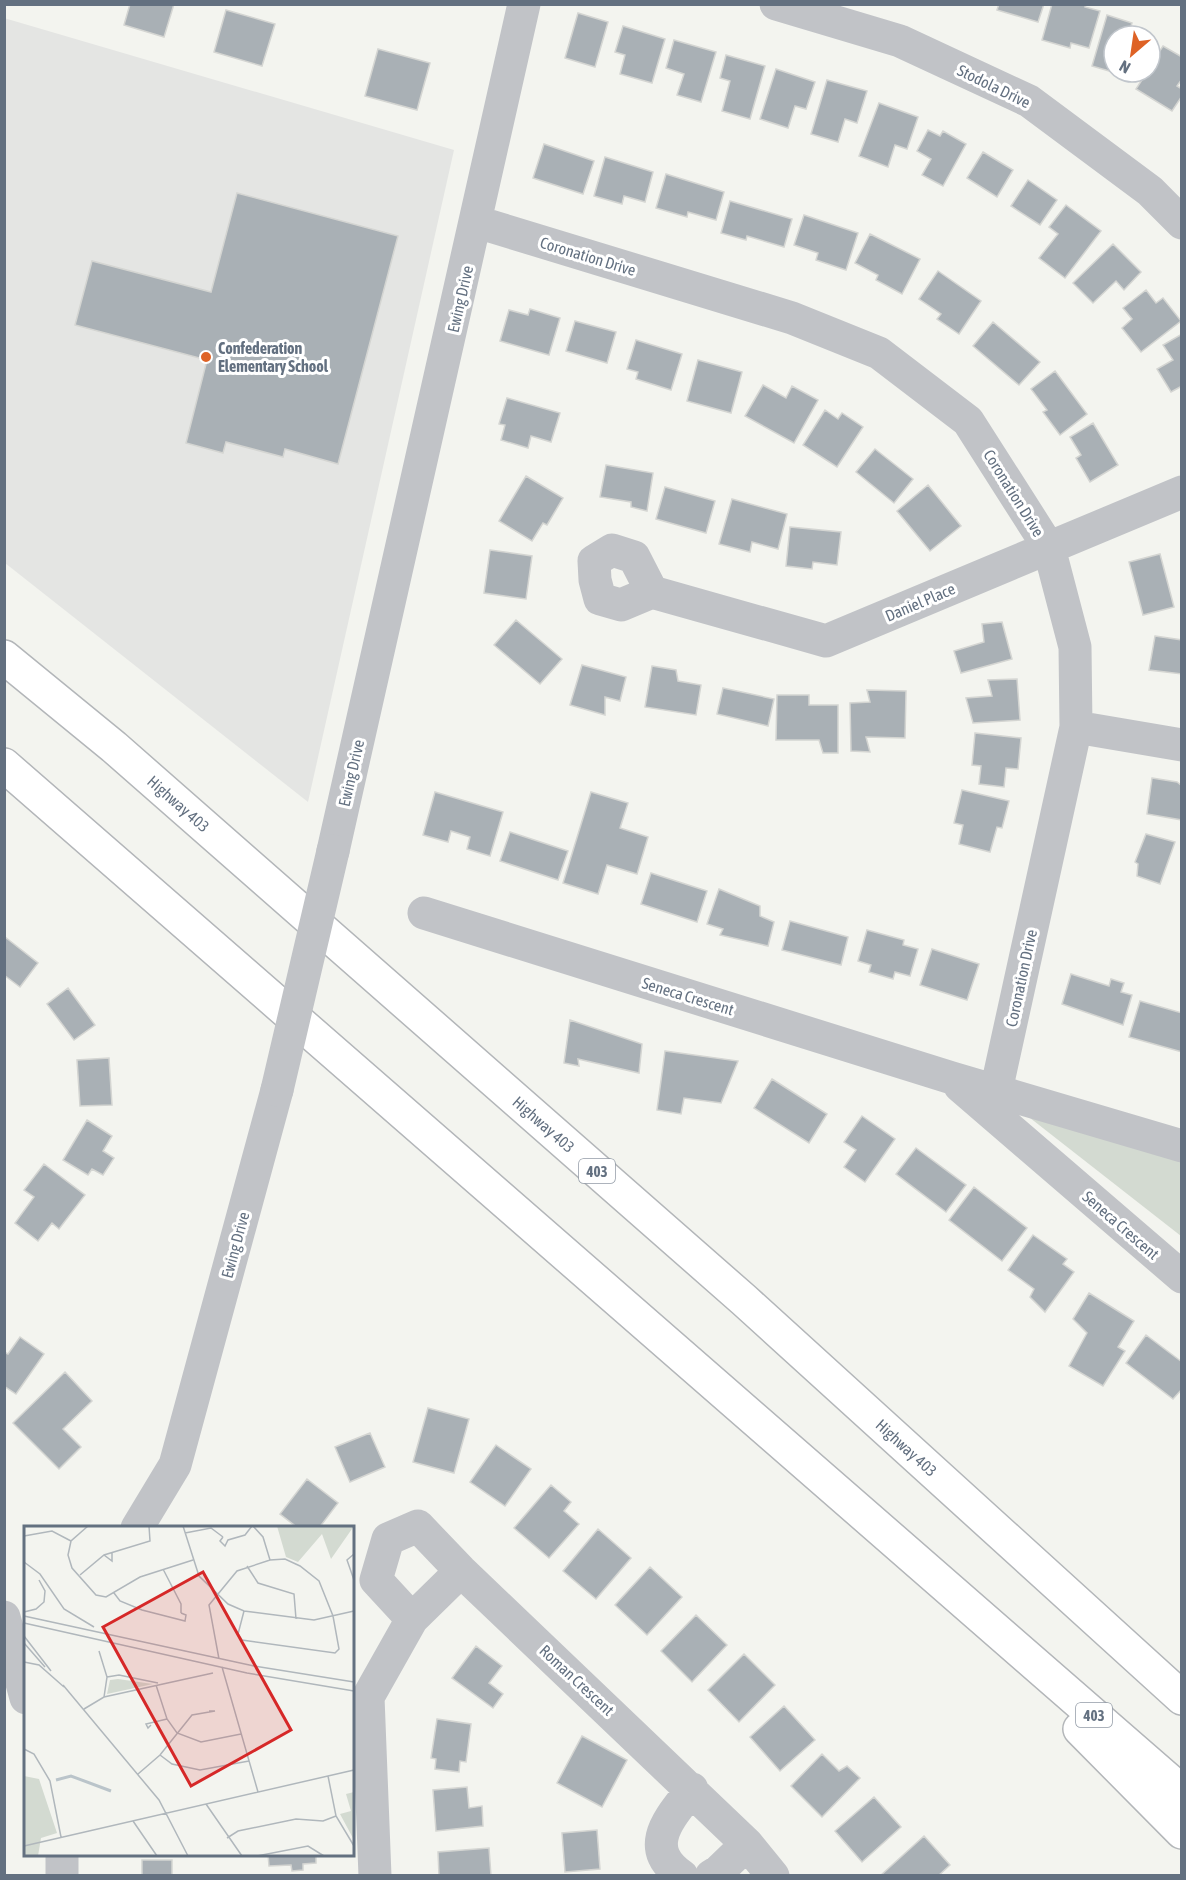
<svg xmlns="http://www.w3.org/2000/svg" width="1186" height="1880" viewBox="0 0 1186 1880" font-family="'Asap Condensed',sans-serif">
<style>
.built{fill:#e4e5e3}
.green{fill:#d3dad1}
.building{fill:#a9b0b5;stroke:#d4d5d2;stroke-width:1.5}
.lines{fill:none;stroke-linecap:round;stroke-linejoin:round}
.highway-casing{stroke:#b3b6b9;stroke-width:36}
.minor{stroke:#c1c3c7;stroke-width:33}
.highway{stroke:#fff;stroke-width:33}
.minor-bridge{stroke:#c1c3c7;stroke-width:33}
.poi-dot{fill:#de6225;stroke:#fff;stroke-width:2}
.labels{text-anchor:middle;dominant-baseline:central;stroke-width:6;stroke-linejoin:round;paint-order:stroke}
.shield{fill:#fff;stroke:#929ba6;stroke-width:1.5}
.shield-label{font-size:15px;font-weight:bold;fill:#637080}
.street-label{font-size:16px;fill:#637080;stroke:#fff}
.poi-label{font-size:16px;font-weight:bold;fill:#637080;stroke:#fff;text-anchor:start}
.inset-river{fill:none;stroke:#bac4ca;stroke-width:3}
.inset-road{fill:none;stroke:#b0b7bc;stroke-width:1.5}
.view{fill:#d62828;fill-opacity:0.15;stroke:#d62828;stroke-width:3}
.inset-edge{fill:none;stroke:#637080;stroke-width:3}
</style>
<rect width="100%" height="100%" fill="#f3f4ef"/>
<path class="built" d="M4,18L454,150L308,802L5,563Z"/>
<path class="green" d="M1025,1114L1181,1161V1236Z"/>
<path class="building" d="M130,4H174L164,37L124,25Z
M999,4H1044L1038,22L997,10Z
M1052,4H1086L1085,7L1100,11L1089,48L1071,43L1070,48L1042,40Z
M226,10L275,24L262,66L214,52Z
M578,13L608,22L595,67L565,58Z
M1107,15L1132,23L1128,36H1114V72H1135L1133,78L1092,66Z
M623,26L665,39L652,83L620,74L625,55L615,52Z
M674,40L716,52L701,102L677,95L684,74L666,68Z
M1163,46L1182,57V79L1177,86L1182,89V96L1172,111L1136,89L1147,72H1150V66Z
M378,49L430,63L417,110L365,96Z
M726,55L765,66L750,119L722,111L730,81L720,78Z
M776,69L815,82L806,109L795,106L788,128L760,119Z
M827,80L867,91L857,123L845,119L838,142L811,134Z
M879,103L918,117L907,149L895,145L888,167L859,156Z
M928,130L940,136L943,131L966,144L943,186L922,175L931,159L917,151Z
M544,144L594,161L583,194L533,178Z
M983,152L1013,170L997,197L967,178Z
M605,157L653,172L645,202L624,196L622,204L594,196Z
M666,174L724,192L716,220L688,212L687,217L656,208Z
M1028,180L1057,200L1040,225L1011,206Z
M237,193L398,236L338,464L285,449L283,457L226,442L223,453L186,443L207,360L75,325L92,261L211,292Z
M730,201L792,219L784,247L747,236L746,240L721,233Z
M1066,205L1101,231L1065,278L1039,258L1058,234L1049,227Z
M804,215L858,233L846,270L816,260L818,253L794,245Z
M870,234L920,259L902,294L876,280L878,275L855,263Z
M1113,244L1141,272L1124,290L1116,281L1093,303L1073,283Z
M938,271L981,301L959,334L937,319L941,314L919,299Z
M1146,290L1156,303L1163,298L1181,321L1141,352L1122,328L1132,319L1123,308Z
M530,309L560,318L549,355L500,341L509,310L528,315Z
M575,321L616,332L607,363L566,351Z
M993,322L1040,362L1019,385L973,346Z
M1182,334V386L1171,392L1157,369L1173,360L1163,345Z
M636,340L682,354L671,390L636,379L638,372L627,369Z
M698,360L742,372L731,413L687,401Z
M1055,371L1087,414L1060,435L1043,412L1047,410L1031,389Z
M763,385L786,398L792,386L818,400L794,443L745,416Z
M507,398L560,413L551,442L531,436L528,448L501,440L505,425L499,424Z
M825,410L838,419L842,413L863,427L837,467L803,445Z
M1093,423L1118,465L1090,482L1076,458L1081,455L1070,437Z
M875,449L913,479L894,503L856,472Z
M606,465L653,473L647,511L631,507V502L600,497Z
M526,476L563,498L547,525L543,523L532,541L499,521Z
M928,485L961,526L930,551L897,511Z
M665,487L715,501L706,533L656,519Z
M732,499L787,514L778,549L752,542L750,552L719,544Z
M790,527L841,532L837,565L813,562L812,569L786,566Z
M490,550L532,556L526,599L484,593Z
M1160,554L1174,607L1143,615L1129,562Z
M516,620L562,659L540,684L494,645Z
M1002,622L1012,659L961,673L954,651L984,642L982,624Z
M1155,636L1182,640V674L1149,670Z
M582,665L626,677L620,701L605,697V715L570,705Z
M652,666L676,670L678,681L701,685L696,715L645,707Z
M1017,679L1020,720L973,723L966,698L992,696L988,680Z
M723,688L774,699L768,726L717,714Z
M867,690L906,691L905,738L866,737L870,752L851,751L850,703L870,702Z
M777,695H809V705H838V753H823L819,740H776Z
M975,733L1021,738L1018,769L1006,768L1004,787L979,784L981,766L972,765Z
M1152,778L1177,782L1182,786V820L1147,814Z
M962,790L1009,801L1002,828L997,827L990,852L959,844L963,825L954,823Z
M435,792L503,812L490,856L467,849L470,837L451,831L448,842L423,835Z
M591,792L628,803L620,828L648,837L637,874L607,865L598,894L563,883Z
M510,832L568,851L558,880L500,861Z
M1146,834L1175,842L1160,884L1137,876L1138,864L1135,862Z
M651,873L707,891L697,922L641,904Z
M719,889L760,906V916L774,922L768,946L720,935L723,929L707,924Z
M790,921L848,937L841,965L782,950Z
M867,930L904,940L903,945L918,949L910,976L895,972L893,979L869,972L871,965L858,961Z
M5,937L38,963L20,987L4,975Z
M932,949L979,964L967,1000L920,985Z
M1071,974L1109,986L1111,979L1124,983L1121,992L1132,995L1123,1025L1062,1004Z
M68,988L95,1025L74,1040L47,1004Z
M1140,1001L1182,1013V1052L1129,1037Z
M570,1020L642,1044L639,1073L578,1059L579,1066L564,1063Z
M665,1051L738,1061L721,1103L684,1098L681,1114L657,1110Z
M109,1058L112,1105L80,1106L77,1060Z
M772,1079L827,1114L809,1143L754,1108Z
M862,1116L895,1139L865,1182L844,1167L856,1150L844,1142Z
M87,1120L112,1136L103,1151L114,1158L103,1175L92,1169L88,1175L63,1160Z
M916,1148L966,1185L946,1212L896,1174Z
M44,1164L85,1195L59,1229L52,1223L38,1241L15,1223L34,1197L24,1190Z
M974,1187L1027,1228L1002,1261L949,1220Z
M1033,1235L1067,1259L1063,1264L1074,1272L1045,1312L1030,1297L1034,1289L1008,1270Z
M1089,1293L1134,1321L1118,1347L1125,1351L1103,1386L1069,1366L1087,1333L1073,1319Z
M1146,1335L1182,1362V1389L1173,1399L1126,1363Z
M20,1337L44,1354L16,1394L4,1386V1352L8,1354Z
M65,1372L92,1401L63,1429L81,1447L59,1469L13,1423Z
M428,1408L469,1419L454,1473L413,1462Z
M370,1433L385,1467L350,1482L335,1447Z
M496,1445L531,1469L505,1506L470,1482Z
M307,1479L338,1503L319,1528H298L280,1514Z
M551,1485L571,1502L564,1511L579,1524L549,1558L514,1528Z
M598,1529L631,1558L596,1599L563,1571Z
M650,1567L682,1597L647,1635L615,1605Z
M696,1615L727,1645L692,1682L661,1651Z
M476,1646L502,1666L489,1683L503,1694L493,1708L452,1678Z
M744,1654L775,1685L739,1722L708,1690Z
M784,1706L815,1740L780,1771L750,1737Z
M437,1719L471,1724L466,1762L460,1761L459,1772L435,1769L436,1759L431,1758Z
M582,1736L627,1760L602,1807L557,1783Z
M822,1754L839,1771L847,1766L860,1778L822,1817L791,1786Z
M467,1787L469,1808L482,1806L483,1826L436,1831L433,1790Z
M874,1797L901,1827L862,1862L835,1831Z
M597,1830L600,1869L565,1872L562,1833Z
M924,1836L950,1865L938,1876H880Z
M489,1848L491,1876H439L438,1852Z
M268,1854H316V1863L303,1864V1870L292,1871L291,1865L269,1866Z
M142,1860H172V1876H142Z"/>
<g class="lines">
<defs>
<g id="highway">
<path id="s1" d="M4,657L114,747L744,1300L1182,1698"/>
<path d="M4,765L1182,1792"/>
<path d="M1080,1729L1182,1832"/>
</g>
</defs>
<use href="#highway" class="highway-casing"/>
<path class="minor" d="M776,4L900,41L1029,101L1150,191L1182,223
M477,222L792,318L879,353L968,421L1049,548L1075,647L1076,727L996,1091
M652,592L634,557L612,550L594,561L595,580L600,599L621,605L652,592L826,641L1182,492
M1076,727L1182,745
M333,851L524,4
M424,913L952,1078L1182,1146
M960,1086L1182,1277
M137,1528L175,1465L277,1090
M4,1617L26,1698
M412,1619L376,1580L388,1539L418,1526L461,1571L747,1844L773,1876
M62,1876V1854
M375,1876L368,1697L412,1619L461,1571
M682,1876C641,1847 670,1818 692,1789
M711,1876L719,1871L747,1844"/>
<use href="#highway" class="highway"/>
<path class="minor-bridge" d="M277,1090L333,851"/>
</g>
<circle class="poi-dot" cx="206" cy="357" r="6"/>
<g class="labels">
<g class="shield">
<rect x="579" y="1159" width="36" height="24" rx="4.5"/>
<rect x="1076" y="1703" width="36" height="24" rx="4.5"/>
</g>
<g class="shield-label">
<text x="597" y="1171">403</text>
<text x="1094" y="1715">403</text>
</g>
<g class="street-label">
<text transform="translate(994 86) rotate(26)">Stodola Drive</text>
<text transform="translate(588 256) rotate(17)">Coronation Drive</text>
<text transform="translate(460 299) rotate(-77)">Ewing Drive</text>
<text transform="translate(1014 493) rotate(58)">Coronation Drive</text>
<text transform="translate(920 602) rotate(-23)">Daniel Place</text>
<text transform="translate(351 773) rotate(-77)">Ewing Drive</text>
<text stroke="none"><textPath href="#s1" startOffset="228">Highway 403</textPath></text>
<text transform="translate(1021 978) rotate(-78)">Coronation Drive</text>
<text transform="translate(688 996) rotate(17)">Seneca Crescent</text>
<text stroke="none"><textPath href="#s1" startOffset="714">Highway 403</textPath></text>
<text transform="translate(1121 1225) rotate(41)">Seneca Crescent</text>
<text transform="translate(235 1245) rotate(-75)">Ewing Drive</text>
<text stroke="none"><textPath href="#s1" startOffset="1200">Highway 403</textPath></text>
<text transform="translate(577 1680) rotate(43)">Roman Crescent</text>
</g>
<g class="poi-label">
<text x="218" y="348">Confederation<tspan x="218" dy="18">Elementary School</tspan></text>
</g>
</g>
<g transform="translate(24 1526)">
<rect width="330" height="330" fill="#f3f4ef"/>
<path d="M253,0H330L307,33L298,8L274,36L262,31ZM94,153L129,158L83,168L86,154ZM0,250L15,253L33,307L17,312L14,330H0ZM330,266V314L316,288L327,285L322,268Z" fill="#d3dad1"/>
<path class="inset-river" d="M32,254L47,250L87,265"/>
<path class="inset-road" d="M64,0L47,15L44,29L48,42L72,69L82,71L116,51L169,34M159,0L175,50L204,78L220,85L290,94L330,85M229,0L239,11L246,34M161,7L187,2L199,11M0,10L28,5L47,15M199,11L196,15L201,20L204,14L221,9L228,0M330,28L323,34L330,54M80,29L88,35V26M0,36L16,48L40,83L70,101M223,40L234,57L270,68L272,93M139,43L157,78V87M56,49L80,29L126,15L125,0M90,67L96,75L118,84L161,95L162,89L157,87M0,86L12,83L20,76L21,65L15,54M0,90L230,140L330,156M0,97L223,147L330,165M0,110L27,145M0,117L21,141M75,125L83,151L80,171M195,133L185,79L213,45L246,34L261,33L276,40L295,55L309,90L315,123L311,127L218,114L214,108L220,85M0,136L15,139L40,161M198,141L234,266M83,151L95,149L134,157M39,159L135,274L164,330M132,159L143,193L153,207L177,216L217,208M60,183L80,171L189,147M127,199L124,202L122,198L143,193M0,223L10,228L26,255L37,311M136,229L148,238L176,244L225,235M114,248L136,229L168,189L191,185H185M304,250L312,290L330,320M182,278L218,330M109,295L133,330M203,312L214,305L272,293L299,295L312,290M0,320L330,244M233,330L284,320L300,330"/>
<path class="view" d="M179,46L267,204L167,260L79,101Z"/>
<rect width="330" height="330" class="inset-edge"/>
</g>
<rect width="1186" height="1880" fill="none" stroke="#637080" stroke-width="12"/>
<g transform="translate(1132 54) rotate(209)"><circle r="28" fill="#ffffff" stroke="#c1c6cc" stroke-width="1.5"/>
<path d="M0-4.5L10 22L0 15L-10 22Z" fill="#de6225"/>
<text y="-9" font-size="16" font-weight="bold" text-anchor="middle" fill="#637080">N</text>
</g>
</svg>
